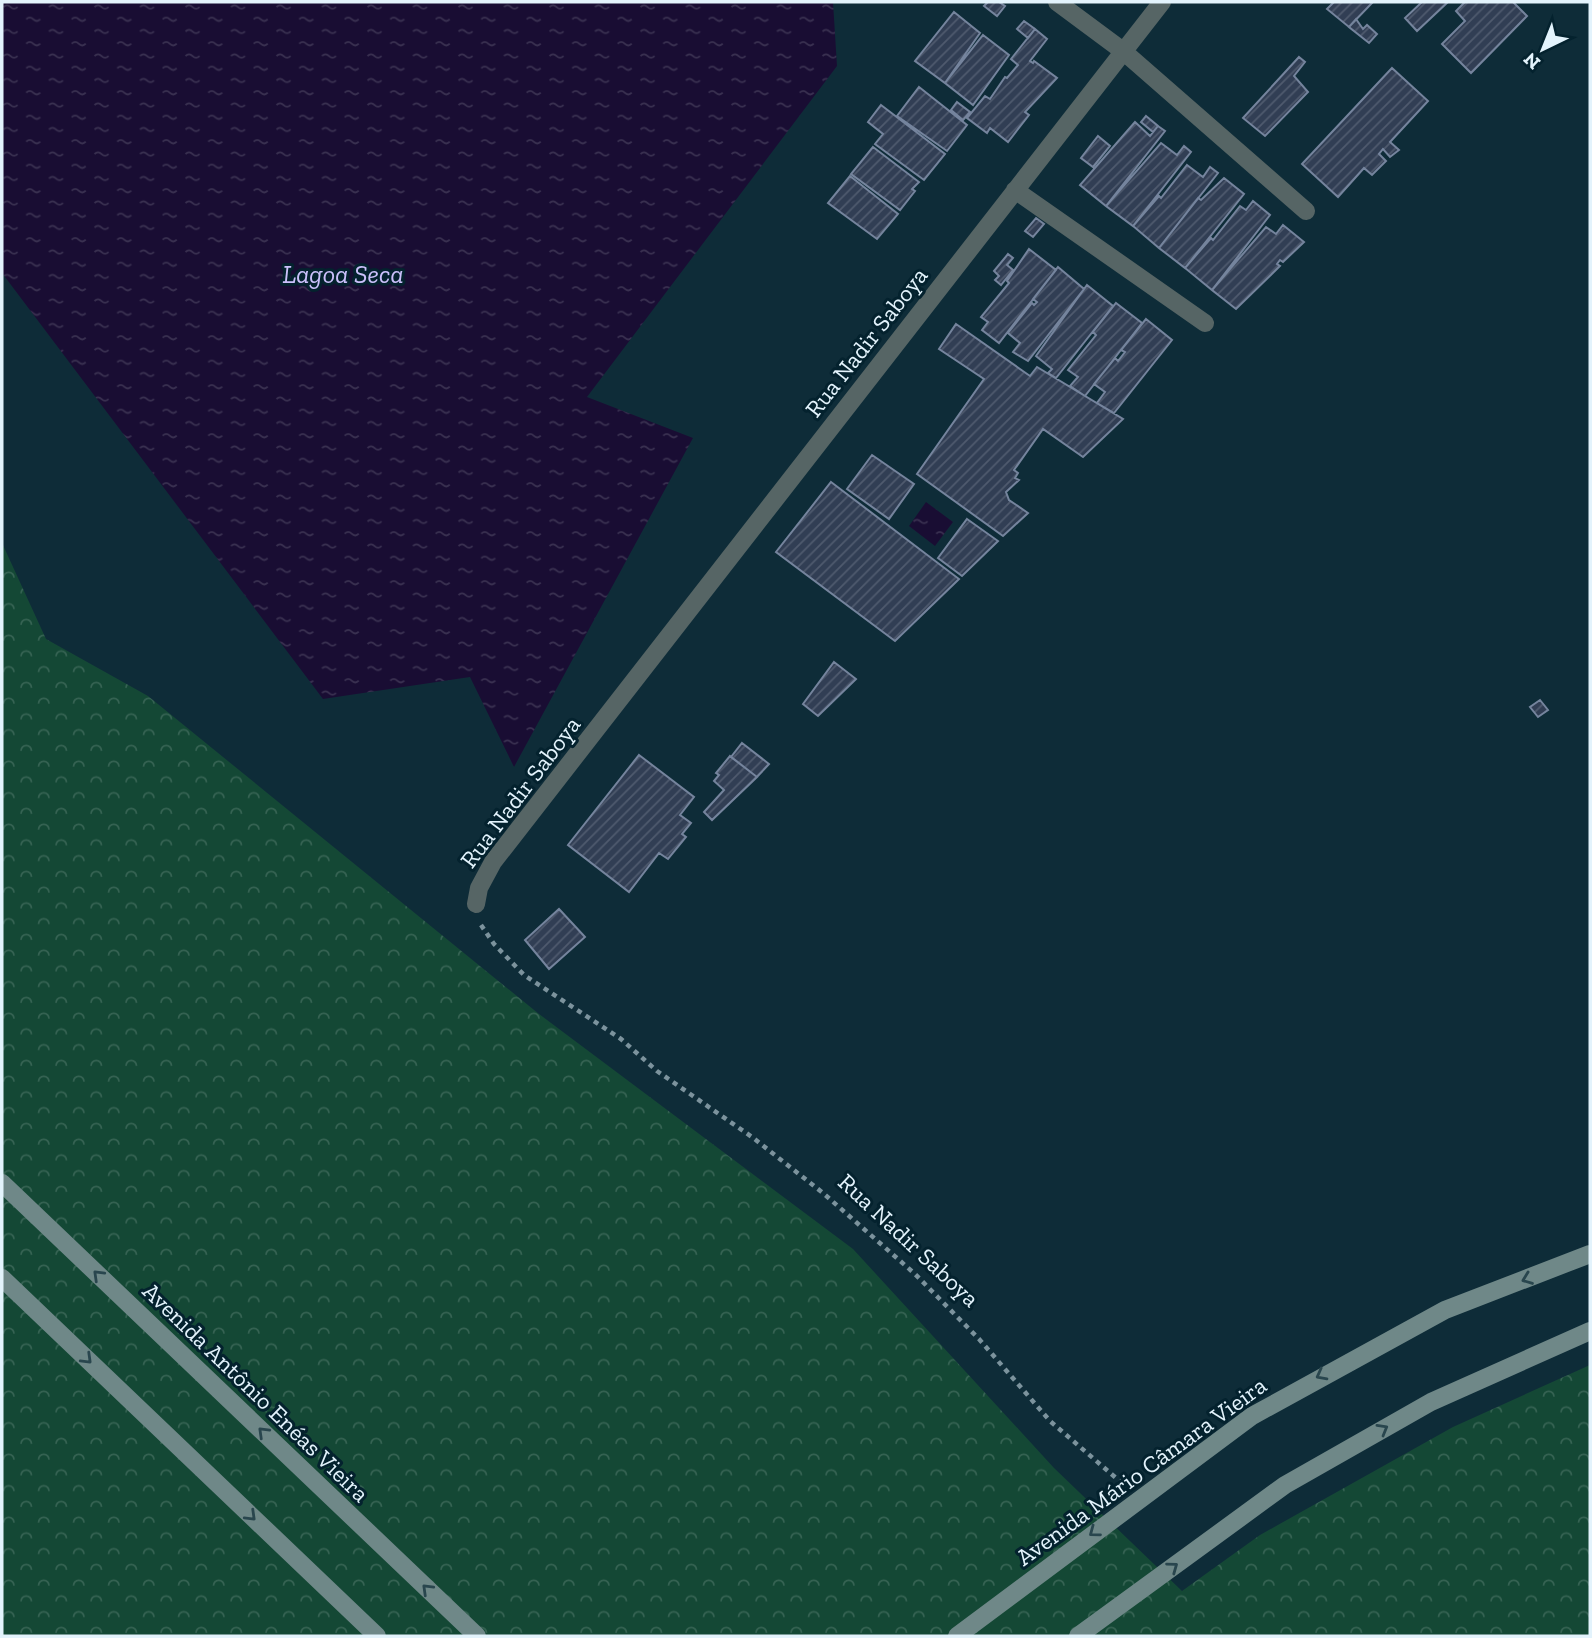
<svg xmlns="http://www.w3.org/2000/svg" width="1592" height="1638" viewBox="0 0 1592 1638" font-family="'Zilla Slab',serif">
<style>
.forest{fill:url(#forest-crowns)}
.water{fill:url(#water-ripples)}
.building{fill:url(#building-hatch);stroke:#75849d;stroke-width:2}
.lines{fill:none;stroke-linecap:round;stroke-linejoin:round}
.path{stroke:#7c939d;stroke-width:4.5;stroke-dasharray:5 5;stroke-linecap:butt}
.street{stroke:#566565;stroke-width:18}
.secondary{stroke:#6f8888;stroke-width:18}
.oneway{stroke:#29464e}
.labels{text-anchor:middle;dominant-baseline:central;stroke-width:6;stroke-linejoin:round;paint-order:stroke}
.street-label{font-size:24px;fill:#e3f3fc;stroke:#04222e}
.water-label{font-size:26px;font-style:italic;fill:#cbc0fb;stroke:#04222e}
</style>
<defs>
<pattern id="forest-crowns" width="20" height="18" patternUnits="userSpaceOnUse" patternTransform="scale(1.75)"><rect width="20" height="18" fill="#144835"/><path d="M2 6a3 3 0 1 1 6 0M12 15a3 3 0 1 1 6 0" fill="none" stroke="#366353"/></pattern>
<pattern id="water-ripples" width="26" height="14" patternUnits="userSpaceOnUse" patternTransform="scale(1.75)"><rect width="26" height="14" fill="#190d33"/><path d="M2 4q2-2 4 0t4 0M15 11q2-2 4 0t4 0" fill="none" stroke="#3a3151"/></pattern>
<pattern id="building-hatch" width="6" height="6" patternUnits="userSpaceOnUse" patternTransform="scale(1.75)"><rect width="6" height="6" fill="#313e54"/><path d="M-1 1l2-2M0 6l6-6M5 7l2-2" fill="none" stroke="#4f5a6e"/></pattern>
</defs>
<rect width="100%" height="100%" fill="#0e2c38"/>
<path class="forest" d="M2,543L46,639L148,696L539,1014L853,1249L1054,1468L1182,1591L1260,1535L1453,1427L1590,1365V1636H2Z"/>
<path class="water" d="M2,2H833L837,66L587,397L693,438L514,767L470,677L323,699L2,273Z
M926,502L953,522L935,546L909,526Z"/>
<path class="building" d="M988,2H999L1005,6L997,16L984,6Z
M1334,2H1373L1349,27L1327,9Z
M1422,2H1448L1417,31L1405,18Z
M1465,2H1513L1527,16L1471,73L1442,44L1465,21L1456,11Z
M954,12L980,33L945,83L915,61Z
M1356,19L1363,29L1367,25L1377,34L1369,43L1349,27Z
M1024,21L1035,29L1028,38L1017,29Z
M1035,29L1047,39L1030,61L1033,63L1034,61L1057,78L1025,112L1029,115L1008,142L990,128L987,133L967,118L985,96L990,99L1005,77L1007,78L1018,65L1011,59Z
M983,35L1009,55L973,105L945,83Z
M1299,57L1305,62L1294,76L1308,92L1265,136L1243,118Z
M1392,68L1428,101L1390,142L1399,150L1390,157L1383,149L1379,154L1386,161L1372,175L1364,168L1338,197L1302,164Z
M919,87L967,125L947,151L897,116Z
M957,102L970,112L963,120L951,110Z
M881,105L945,154L924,180L875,144L883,134L868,122Z
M1146,116L1158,126L1153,132L1141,122Z
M1135,122L1150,136L1158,126L1165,131L1106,206L1080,185Z
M1098,136L1110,146L1093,167L1081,158Z
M1161,143L1177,155L1184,146L1191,152L1133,226L1106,206Z
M873,147L919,182L912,189L915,191L900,210L851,174Z
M1187,165L1203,177L1210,167L1218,173L1159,248L1133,226L1159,196L1161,198Z
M850,176L898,214L877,239L828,203Z
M1224,178L1244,194L1185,268L1159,248L1198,198L1201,200Z
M1253,201L1270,215L1212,290L1185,268L1211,238L1213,240L1240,206L1246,210Z
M1036,218L1044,224L1033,237L1025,231Z
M1283,225L1304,242L1283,262L1280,260L1277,264L1280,266L1236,309L1212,290L1266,227L1276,234Z
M1029,249L1056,270L999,343L982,330L988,322L981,317L1009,283L1007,281Z
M1008,254L1013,258L1007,265L1013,270L1001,285L995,280L999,276L994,271Z
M1058,267L1084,289L1028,361L1013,352L1020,343L1008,333L1032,303L1034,305L1037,302L1033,299Z
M1087,285L1113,306L1056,378L1048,373L1052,369L1036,356Z
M1116,303L1142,323L1085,396L1070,386L1078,377L1068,370L1096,335L1093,332Z
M1146,319L1172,340L1114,413L1097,403L1105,392L1094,384L1115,358L1118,361L1125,352L1121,350Z
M956,324L1030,376L1037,367L1123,419L1083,457L1043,429L1014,470L1018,473L1015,478L1019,480L1006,492L1009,500L1028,513L1003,536L917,474L984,379L939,349Z
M872,455L914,484L889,519L847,489Z
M831,482L959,579L895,641L776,552Z
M967,519L998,541L962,576L938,558Z
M834,662L856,679L818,716L803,704Z
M1540,700L1548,710L1538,717L1530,707Z
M742,743L769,764L757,777L731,757Z
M639,755L694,797L680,815L691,823L682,834L686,837L668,859L659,853L629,892L568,845Z
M730,756L757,777L712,820L704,812L724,790L714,781L719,775L716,773Z
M559,909L585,937L549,969L525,940Z"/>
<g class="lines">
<path class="path" d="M481,925L494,944L524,975L621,1039L657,1071L752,1137L823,1193L915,1274L979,1339L1050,1421L1123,1484"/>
<path class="street" d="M1057,2L1123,51L1306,211
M1015,190L1205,323
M476,904L479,888L493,862L1162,2"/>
<path class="secondary" d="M2,1183L477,1636
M2,1278L377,1636
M957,1636L1252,1416L1445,1310L1590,1254
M1078,1636L1285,1485L1431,1402L1590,1331"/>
</g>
<defs><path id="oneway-chevron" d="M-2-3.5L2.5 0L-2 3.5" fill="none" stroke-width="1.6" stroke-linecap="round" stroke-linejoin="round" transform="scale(1.75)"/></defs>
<g class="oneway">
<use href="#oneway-chevron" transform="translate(98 1275) rotate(-136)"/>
<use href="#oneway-chevron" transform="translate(1527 1279) rotate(159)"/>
<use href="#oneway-chevron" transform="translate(87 1359) rotate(44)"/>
<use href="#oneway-chevron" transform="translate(1321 1375) rotate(152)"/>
<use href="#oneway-chevron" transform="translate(1383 1429) rotate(-30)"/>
<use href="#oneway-chevron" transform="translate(263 1432) rotate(-136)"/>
<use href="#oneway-chevron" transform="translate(251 1516) rotate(44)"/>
<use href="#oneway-chevron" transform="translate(1094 1532) rotate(143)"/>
<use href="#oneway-chevron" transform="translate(1173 1567) rotate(-36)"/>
<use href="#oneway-chevron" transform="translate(427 1589) rotate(-136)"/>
</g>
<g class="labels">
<g class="street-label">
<text transform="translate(866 342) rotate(-52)">Rua Nadir Saboya</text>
<text transform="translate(520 792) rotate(-53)">Rua Nadir Saboya</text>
<text transform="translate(909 1240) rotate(43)">Rua Nadir Saboya</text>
<text transform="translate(256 1392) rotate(44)">Avenida Antônio Enéas Vieira</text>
<text transform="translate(1141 1471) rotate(-36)">Avenida Mário Câmara Vieira</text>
</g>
<g class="water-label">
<text x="343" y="274">Lagoa Seca</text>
</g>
</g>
<rect width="1592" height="1638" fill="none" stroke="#e3f3fc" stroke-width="7"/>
<g transform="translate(1543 49) rotate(223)" stroke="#04222e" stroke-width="5" paint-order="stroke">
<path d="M0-5L12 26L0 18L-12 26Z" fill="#e3f3fc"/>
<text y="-10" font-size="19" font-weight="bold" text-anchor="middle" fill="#e3f3fc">N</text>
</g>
</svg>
